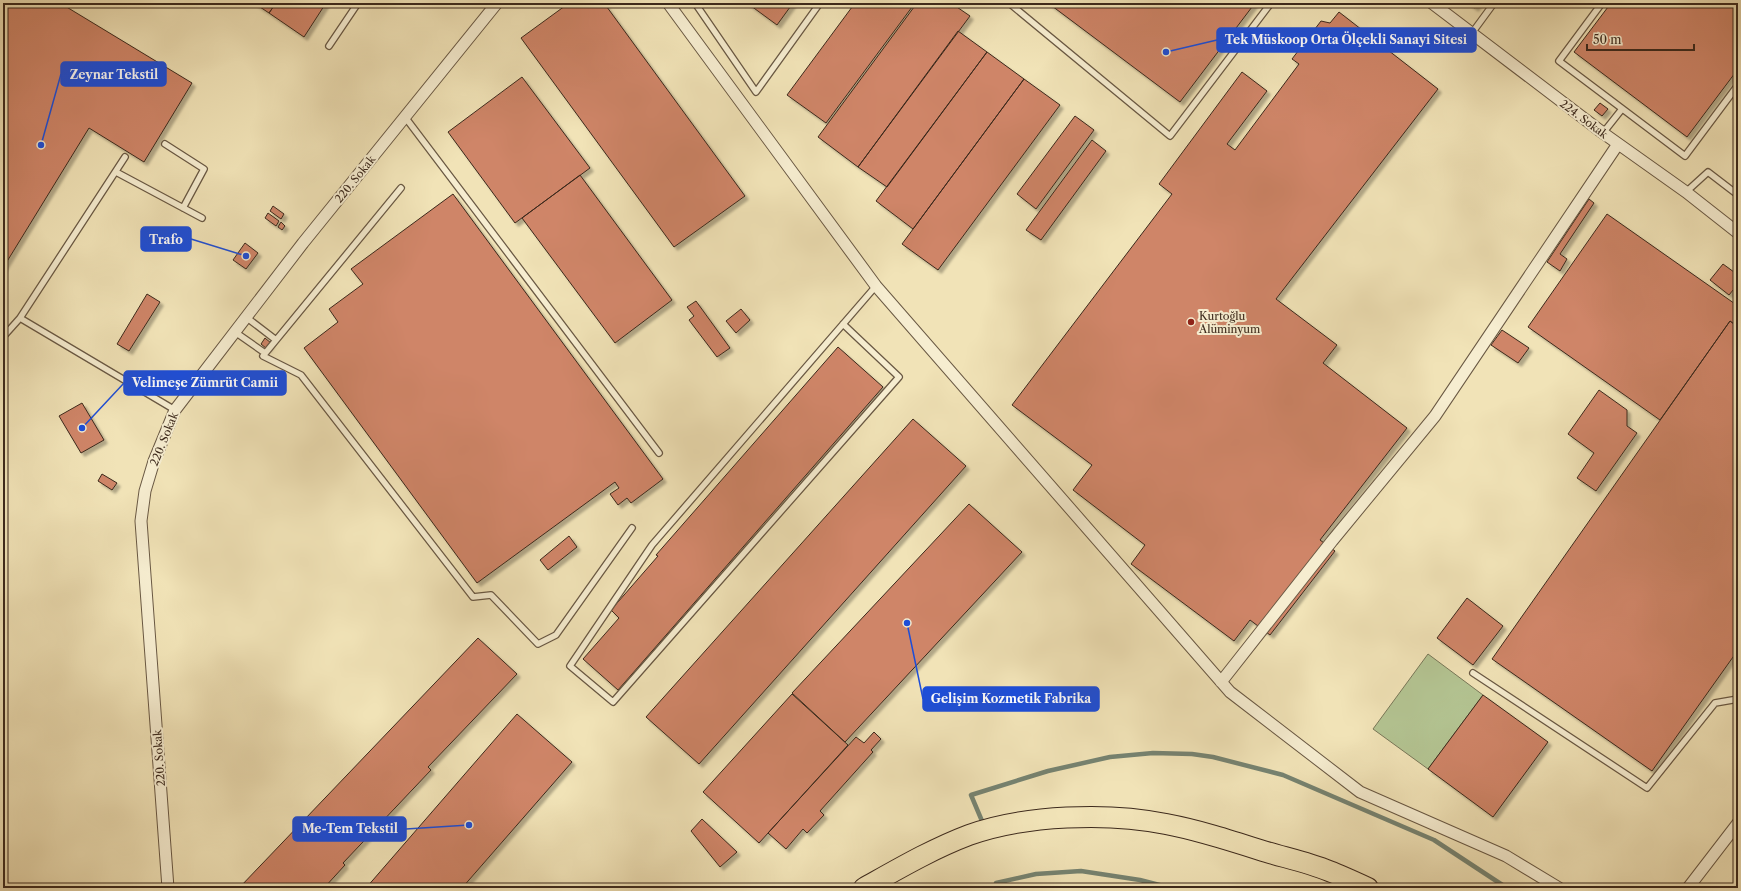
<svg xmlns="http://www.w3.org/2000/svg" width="1741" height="891" viewBox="0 0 1741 891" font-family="'Libre Caslon Text',serif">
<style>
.green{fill:#b4c593;stroke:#787758}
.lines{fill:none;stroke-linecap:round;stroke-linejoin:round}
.stream{stroke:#768371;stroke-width:4.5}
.building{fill:#cf8568;stroke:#3c291c;filter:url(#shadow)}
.service-casing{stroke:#695843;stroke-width:8}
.minor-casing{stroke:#695843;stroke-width:13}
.motorway-casing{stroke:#3c291c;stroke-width:22}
.service{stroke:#f6edd0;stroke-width:5.5}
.minor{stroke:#f6edd0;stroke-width:11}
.motorway{stroke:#f1e3b7;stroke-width:20}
.poi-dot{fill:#8f2418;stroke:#f6edd0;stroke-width:1.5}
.labels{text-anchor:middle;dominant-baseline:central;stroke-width:4;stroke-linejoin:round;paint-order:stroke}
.street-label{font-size:11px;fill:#3c291c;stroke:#f6edd0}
.poi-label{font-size:11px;fill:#3c291c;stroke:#f6edd0;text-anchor:start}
.leader{fill:none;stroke:#1d4ed8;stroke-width:1.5}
.callout-dot{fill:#1d4ed8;stroke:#f6edd0;stroke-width:1.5}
.callout{fill:#1d4ed8;stroke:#1d4ed8;stroke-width:1.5}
.callout-label{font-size:12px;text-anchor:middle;font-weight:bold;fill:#fff}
</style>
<defs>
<filter id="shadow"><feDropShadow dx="3.5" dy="3.5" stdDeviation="1" flood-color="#0004"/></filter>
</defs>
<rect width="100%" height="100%" fill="#f1e3b7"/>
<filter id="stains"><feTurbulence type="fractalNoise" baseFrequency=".005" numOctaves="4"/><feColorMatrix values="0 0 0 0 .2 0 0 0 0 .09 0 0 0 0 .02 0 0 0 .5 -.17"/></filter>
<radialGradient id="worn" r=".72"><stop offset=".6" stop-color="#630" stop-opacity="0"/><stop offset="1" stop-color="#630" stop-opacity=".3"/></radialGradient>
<path class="green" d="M1428,654L1483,695L1428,769L1373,729Z"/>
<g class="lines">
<path class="stream" d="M982,821L971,795L1048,771L1110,757L1153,753L1192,754L1213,757L1283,775L1434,840L1507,888
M996,883L1036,874L1081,871L1140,880L1171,888"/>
</g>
<path class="building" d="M3,3H60L192,83L144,162L89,128L3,268Z
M254,3H276L269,13Z
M276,3H326L304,37L269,13Z
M569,3H604L745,196L674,247L521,38Z
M747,3H793L777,25Z
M855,3H915L826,123L787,95Z
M917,3H951L970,16L858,167L818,137Z
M1048,3H1255L1180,102Z
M1468,3H1479L1475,8Z
M1611,3H1738V69L1687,137L1574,52Z
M1339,12L1438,89L1276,299L1337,345L1323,363L1407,428L1320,540L1335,551L1270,635L1250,620L1234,641L1131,564L1145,545L1073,490L1092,465L1012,405L1172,194L1159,184L1242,72L1267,91L1227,144L1235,150L1299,64L1292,59L1321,21L1330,23Z
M958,31L987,52L887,187L858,167Z
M987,52L1024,79L913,229L876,201Z
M522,77L590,168L515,223L448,132Z
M1024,79L1060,105L938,270L902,244Z
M1600,103L1608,109L1602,116L1594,110Z
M1075,116L1094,130L1036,209L1017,194Z
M1092,140L1106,151L1041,240L1026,230Z
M580,175L672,300L615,343L522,218Z
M453,194L663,479L631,503L627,498L618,505L610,494L619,488L615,482L477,583L304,348L338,322L329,309L363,284L351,269Z
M1589,199L1594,203L1560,254L1567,259L1560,271L1547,262Z
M273,206L284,214L281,219L270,211Z
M268,213L279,221L276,226L265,218Z
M1607,214L1738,306V327L1730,321L1660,420L1528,327Z
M281,222L285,226L282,230L278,227Z
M245,243L258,253L246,269L233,260Z
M1723,264L1738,275V284L1729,295L1710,280Z
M147,294L160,302L129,351L117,344Z
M696,301L730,348L717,357L689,320L694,316L687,307Z
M741,309L750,320L736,333L726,321Z
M1730,321L1738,327V650L1652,771L1492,659Z
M1502,330L1529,348L1518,363L1491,345Z
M265,338L271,343L267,349L261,344Z
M838,347L883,387L618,690L583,659L619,618L611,610L658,556L656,555Z
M1599,390L1627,410V426L1637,433L1596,491L1577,478L1594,453L1568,434Z
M82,403L104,440L81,453L59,416Z
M913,419L966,466L699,764L646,717Z
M102,474L117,483L112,490L98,481Z
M969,504L1022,552L845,742L792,693Z
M569,536L577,547L548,570L540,560Z
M1467,598L1503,626L1473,665L1437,638Z
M478,638L517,674L428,767L431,770L343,863L345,865L324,888H239Z
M792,694L848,745L759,843L703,792Z
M1483,695L1548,742L1493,817L1428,769Z
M517,714L572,762L462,888H366Z
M874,732L881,739L871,750L873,752L820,811L824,815L807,833L803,829L786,849L768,833L856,737L864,743Z
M702,819L737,852L720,867L691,831Z"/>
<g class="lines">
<defs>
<path id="service" d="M695,3L756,92L820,3
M1009,3L1170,136L1271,3
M1602,3L1559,61L1685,156L1738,85
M1472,33L1494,3
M329,46L358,3
M405,117L659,453
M1603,133L1622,109
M165,144L204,169L183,208
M116,172L202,218
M401,188L263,356L301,375L473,597L491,595L538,644L556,635L632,528
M1686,192L1708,172L1738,195
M246,317L276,340
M20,318L175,410
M843,324L899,377L613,702L570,666L652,545L876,286
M235,332L265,353
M3,337L20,318L125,157
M1473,673L1647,788L1715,703L1738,699"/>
<path id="minor" d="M668,3L876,286L1230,692L1360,792L1506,856L1559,888
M1432,3L1603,133L1686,192L1738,233
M1221,682L1332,541L1435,416L1618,144
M168,888L141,521L145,491L154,461L175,410L303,243L497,3
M1688,888L1738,823"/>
<path id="motorway" d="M864,888C898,869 932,849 969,835C1025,815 1108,812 1166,824C1198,830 1229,840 1260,850C1282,857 1307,862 1329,871C1342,876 1355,882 1368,888"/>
</defs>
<use href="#service" class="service-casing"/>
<use href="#minor" class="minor-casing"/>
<use href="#motorway" class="motorway-casing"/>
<use href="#service" class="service"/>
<use href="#minor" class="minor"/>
<use href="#motorway" class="motorway"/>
</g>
<circle class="poi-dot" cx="1191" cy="322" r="4"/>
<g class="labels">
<g class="street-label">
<text transform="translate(1584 119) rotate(37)">224. Sokak</text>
<text transform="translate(355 179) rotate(-51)">220. Sokak</text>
<text transform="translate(164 439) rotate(-68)">220. Sokak</text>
<text transform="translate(159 758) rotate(-94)">220. Sokak</text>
</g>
<g class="poi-label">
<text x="1199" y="316">Kurtoğlu<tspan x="1199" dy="13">Alüminyum</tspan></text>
</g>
</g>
<path class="leader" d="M1166 52L1217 40M41 145L61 74M246 256L191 239M82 428L124 383M907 623L923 699M469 825L406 829"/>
<g class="callout-dot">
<circle cx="1166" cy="52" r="4"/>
<circle cx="41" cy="145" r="4"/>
<circle cx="246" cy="256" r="4"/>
<circle cx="82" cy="428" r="4"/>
<circle cx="907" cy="623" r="4"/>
<circle cx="469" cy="825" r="4"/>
</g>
<g class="callout">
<rect x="1217" y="28" width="259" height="24" rx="4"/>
<rect x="61" y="62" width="105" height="24" rx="4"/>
<rect x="141" y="227" width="50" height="24" rx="4"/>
<rect x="124" y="371" width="162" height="24" rx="4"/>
<rect x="923" y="687" width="176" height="24" rx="4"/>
<rect x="293" y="817" width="113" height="24" rx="4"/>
</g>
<g class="callout-label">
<text x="1346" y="44">Tek Müskoop Orta Ölçekli Sanayi Sitesi</text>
<text x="114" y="79">Zeynar Tekstil</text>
<text x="166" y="244">Trafo</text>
<text x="205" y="387">Velimeşe Zümrüt Camii</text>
<text x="1011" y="703">Gelişim Kozmetik Fabrika</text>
<text x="350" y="833">Me-Tem Tekstil</text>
</g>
<rect width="1741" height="891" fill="none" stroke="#f1e3b7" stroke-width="16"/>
<rect x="4" y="4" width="1733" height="883" fill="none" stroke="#3c291c" stroke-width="2"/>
<rect x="8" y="8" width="1725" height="875" fill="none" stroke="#3c291c"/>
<path d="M1587 44v6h107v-6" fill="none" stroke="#3c291c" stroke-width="2"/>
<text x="1593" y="44" font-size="12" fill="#3c291c" stroke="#f6edd0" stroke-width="3" paint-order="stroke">50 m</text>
<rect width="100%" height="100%" filter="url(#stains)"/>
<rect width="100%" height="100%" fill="url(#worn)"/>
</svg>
